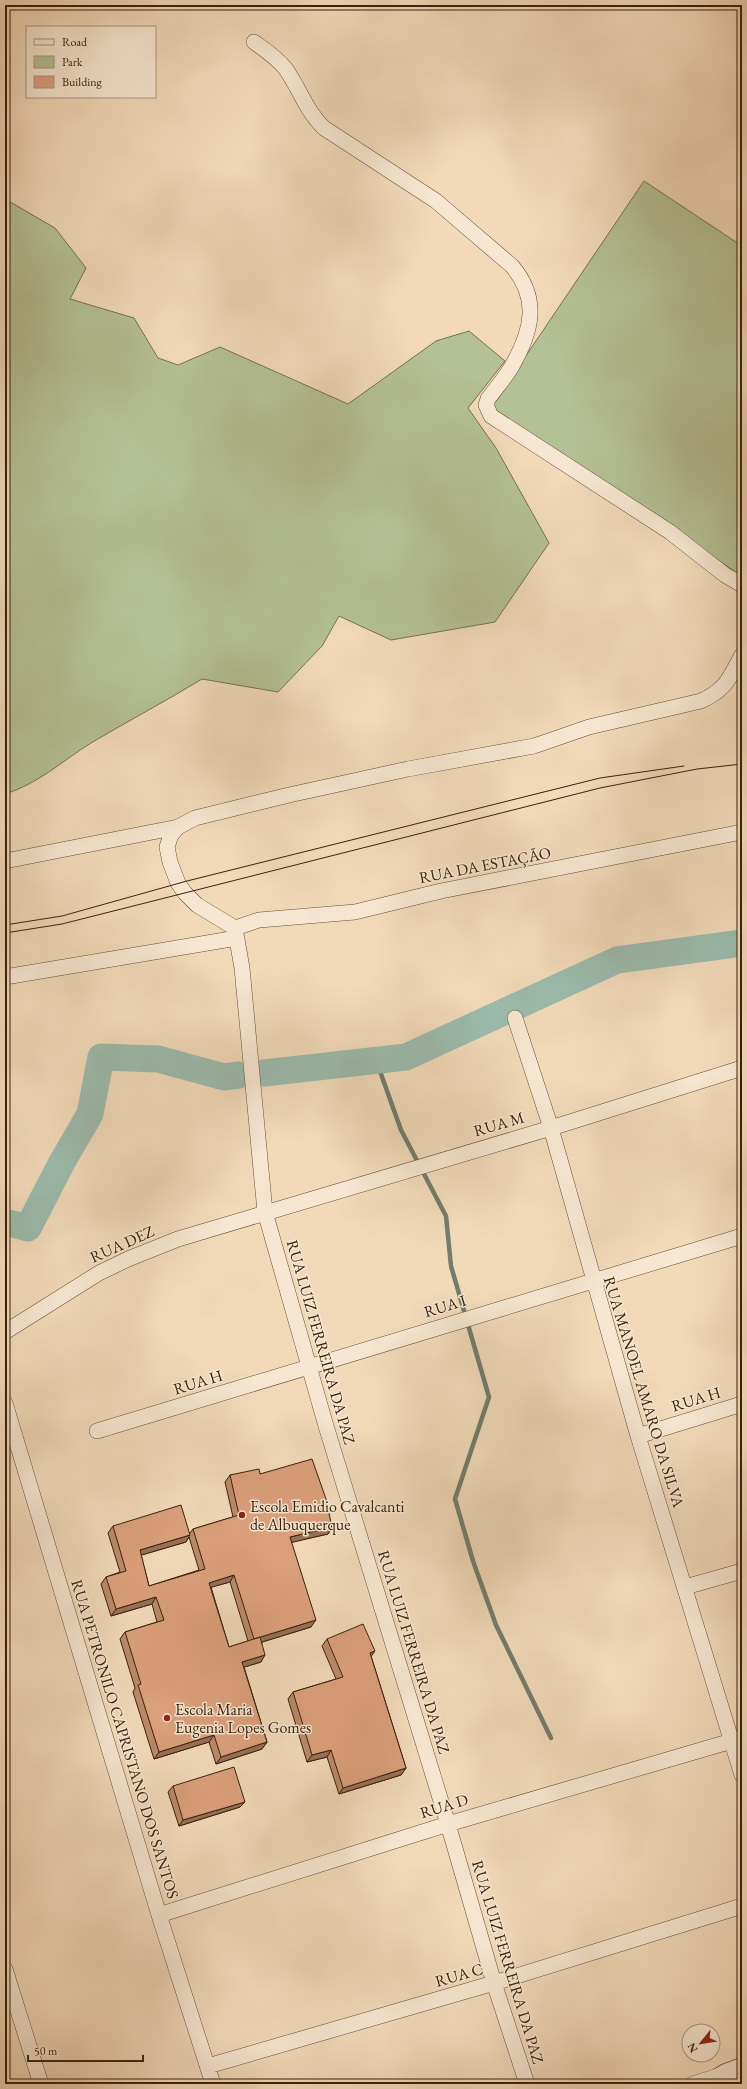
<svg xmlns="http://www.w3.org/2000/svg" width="747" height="2089" viewBox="0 0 747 2089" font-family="'EB Garamond',serif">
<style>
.green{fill:#b4c194;stroke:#76714e}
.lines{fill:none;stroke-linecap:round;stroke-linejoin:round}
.stream{stroke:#737d6b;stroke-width:4.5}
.river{stroke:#9bbbad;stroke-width:27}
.minor-casing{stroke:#664f35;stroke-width:16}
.tertiary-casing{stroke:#664f35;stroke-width:20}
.minor{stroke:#f7e7d2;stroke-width:15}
.tertiary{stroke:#f7e7d2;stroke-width:18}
.tram{stroke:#372109;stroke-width:1}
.wall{fill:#bc8a6b;stroke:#372109;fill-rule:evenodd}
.shaded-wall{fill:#997057;stroke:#372109}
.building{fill:#dba07c;stroke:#372109}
.poi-dot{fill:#8f2418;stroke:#f7e7d2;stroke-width:1.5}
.labels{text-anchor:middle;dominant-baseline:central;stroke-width:3;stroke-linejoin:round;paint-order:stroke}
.street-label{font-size:16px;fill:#372109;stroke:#f7e7d2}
.poi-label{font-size:16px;fill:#372109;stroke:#f7e7d2;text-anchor:start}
</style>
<rect width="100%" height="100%" fill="#f2dab9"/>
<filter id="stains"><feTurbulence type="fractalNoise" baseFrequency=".005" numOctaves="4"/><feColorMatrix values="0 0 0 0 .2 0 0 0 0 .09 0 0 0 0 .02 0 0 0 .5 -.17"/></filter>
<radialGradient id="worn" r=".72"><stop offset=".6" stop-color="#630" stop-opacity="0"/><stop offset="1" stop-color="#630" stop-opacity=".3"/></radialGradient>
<path class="green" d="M644,181L742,246V576L490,409Z
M5,199L55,228L86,268L70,299L134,318L158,358L178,365L220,347L348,404L436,341L469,331L505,361L468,408L496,448L549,543L495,622L391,640L339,616L322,646L278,692L202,679C166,701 128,721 91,743C62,761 38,784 5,794Z"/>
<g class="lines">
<path class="stream" d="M376,1060L401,1130L446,1216L451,1266L489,1397L455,1499L473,1561L496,1625L551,1738"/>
<path class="river" d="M264,1073L406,1057L617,960L742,943
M5,1222L28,1228L62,1162L90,1114L101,1057L158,1059L224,1077L239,1075"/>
<defs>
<path id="minor" d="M254,42C265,50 276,57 285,68C299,87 306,111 324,128L436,201L512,266C540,299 532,331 512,366C505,378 496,388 488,399L486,405L491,416L670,532L725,575L742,585
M5,861L178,827
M235,928L259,920L355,912L441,891L742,832
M5,977L237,938
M515,1018L551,1128L638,1436L742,1775
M5,1332L99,1273L128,1259L178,1239L551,1128L742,1068
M5,1403L159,1915L213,2084
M97,1431L742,1236
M638,1436L742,1404
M685,1587L742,1571
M159,1915L448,1824L742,1738
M5,1969L41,2084
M208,2066L494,1983L742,1906
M527,2084L494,1983L448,1824L326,1426L265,1212L242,968L235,928L197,905L185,893L178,883L170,862L167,847L171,835L178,827L195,818L289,795L408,769L534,746L589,727L701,701C727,689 729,678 742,655
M693,2084L718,2076"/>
<path id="tertiary" d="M708,2084L726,2073L742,2067"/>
</defs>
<use href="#minor" class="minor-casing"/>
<use href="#tertiary" class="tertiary-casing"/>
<use href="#minor" class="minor"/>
<use href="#tertiary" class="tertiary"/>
<path class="tram" d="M5,925L62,916L187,881L600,778L684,766
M5,933L62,924L600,788L697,769L742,764"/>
</g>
<path class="wall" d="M260,1474L332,1527L328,1534L291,1542L311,1627L262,1642L261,1662L244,1667L267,1742L262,1749L216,1764L209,1742L154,1759L133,1692L135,1688L120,1639L125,1632L157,1622L152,1604L111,1616L101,1584L106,1577L120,1572L108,1533L113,1526L190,1533L193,1529L233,1517L225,1482L230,1475ZM189,1537L199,1570L149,1586L141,1555L186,1542ZM230,1582L248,1641L229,1647L211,1587Z
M327,1639L371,1656L406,1768L401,1775L339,1794L327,1757L307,1762L288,1699L293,1692L336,1679L322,1646Z
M173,1786L245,1802L240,1807L179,1826L168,1792Z"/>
<path class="shaded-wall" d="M332,1527L328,1534L285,1544L290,1537Z
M190,1535L186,1542L135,1557L140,1550Z
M234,1575L230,1582L205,1589L209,1583Z
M156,1597L152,1604L111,1616L116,1609Z
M316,1620L311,1627L249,1646L254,1639Z
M375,1651L370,1658V1653Z
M265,1655L261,1662L238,1669L242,1662Z
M214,1735L209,1742L154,1759L159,1752Z
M267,1742L262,1749L216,1764L221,1757Z
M331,1750L327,1757L307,1762L312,1755Z
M406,1768L401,1775L339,1794L343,1788Z
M245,1802L240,1807L179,1826L183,1820Z"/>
<path class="building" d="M312,1459L326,1499L332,1527L290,1537L316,1620L254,1639L234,1575L209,1583L229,1647L260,1637L265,1655L242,1662L267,1742L221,1757L214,1735L159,1752L138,1685L141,1684L125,1632L164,1620L156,1597L116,1609L106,1577L126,1571L113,1526L181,1505L190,1535L140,1550L149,1586L205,1569L193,1529L239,1515L230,1475L259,1469L260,1474Z
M363,1624L375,1651L370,1653L406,1768L343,1788L331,1750L312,1755L293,1692L343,1677L327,1639Z
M234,1767L245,1802L183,1820L173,1786Z"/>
<g class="poi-dot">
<circle cx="242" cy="1515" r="4"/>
<circle cx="167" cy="1718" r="4"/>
</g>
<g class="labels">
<g class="street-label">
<text transform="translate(485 865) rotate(-11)">RUA DA ESTAÇÃO</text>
<text transform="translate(499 1124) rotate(-16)">RUA M</text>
<text transform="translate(122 1244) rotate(-24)">RUA DEZ</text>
<text transform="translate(445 1306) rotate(-17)">RUA I</text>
<text transform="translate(321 1342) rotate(74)">RUA LUIZ FERREIRA DA PAZ</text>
<text transform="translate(198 1382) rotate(-17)">RUA H</text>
<text transform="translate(644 1392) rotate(73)">RUA MANOEL AMARO DA SILVA</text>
<text transform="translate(696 1399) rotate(-17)">RUA H</text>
<text transform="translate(414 1652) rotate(73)">RUA LUIZ FERREIRA DA PAZ</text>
<text transform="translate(125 1739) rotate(73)">RUA PETRONILO CAPRISTANO DOS SANTOS</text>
<text transform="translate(444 1806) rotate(-17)">RUA D</text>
<text transform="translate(508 1962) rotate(73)">RUA LUIZ FERREIRA DA PAZ</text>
<text transform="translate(459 1975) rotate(-16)">RUA C</text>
</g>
<g class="poi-label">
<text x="250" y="1506">Escola Emidio Cavalcanti<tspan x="250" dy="18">de Albuquerque</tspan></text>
<text x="175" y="1709">Escola Maria<tspan x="175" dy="18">Eugenia Lopes Gomes</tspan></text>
</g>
</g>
<rect width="747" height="2089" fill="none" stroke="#f2dab9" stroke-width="20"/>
<rect x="6" y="6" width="735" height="2077" fill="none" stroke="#372109" stroke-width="2"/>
<rect x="10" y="10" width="727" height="2069" fill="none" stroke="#372109"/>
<rect x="26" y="26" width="130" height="72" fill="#f7e7d2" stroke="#aa9882"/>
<rect x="34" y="39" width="20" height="6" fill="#f7e7d2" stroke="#aa9882"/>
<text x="62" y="46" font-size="12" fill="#372109">Road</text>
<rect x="34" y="56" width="20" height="12" fill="#b4c194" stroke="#aa9882"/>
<text x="62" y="66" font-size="12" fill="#372109">Park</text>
<rect x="34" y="76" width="20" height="12" fill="#dba07c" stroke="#aa9882"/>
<text x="62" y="86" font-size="12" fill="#372109">Building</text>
<g transform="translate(701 2043) rotate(240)"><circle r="19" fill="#f7e7d2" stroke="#aa9882"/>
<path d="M0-3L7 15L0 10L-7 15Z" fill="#8f2418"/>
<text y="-6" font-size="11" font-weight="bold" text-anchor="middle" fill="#372109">N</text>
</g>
<path d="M28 2055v6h115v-6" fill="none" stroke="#372109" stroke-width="2"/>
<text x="34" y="2055" font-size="12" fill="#372109" stroke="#f7e7d2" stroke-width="3" paint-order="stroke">50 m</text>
<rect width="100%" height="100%" filter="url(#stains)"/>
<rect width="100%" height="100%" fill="url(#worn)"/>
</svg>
